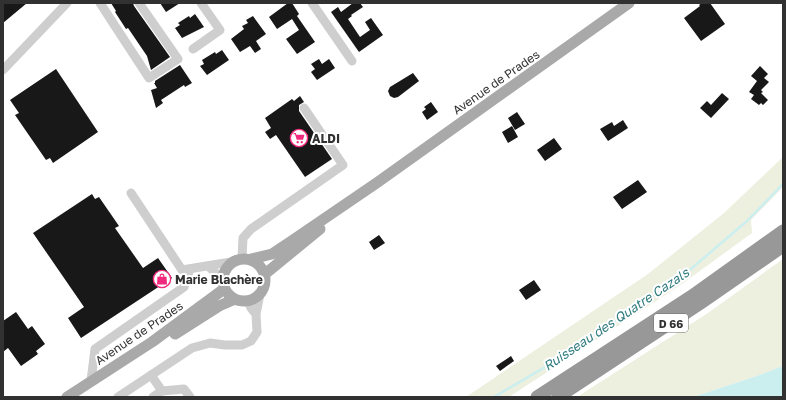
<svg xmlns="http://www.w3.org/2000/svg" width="786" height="400" viewBox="0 0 786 400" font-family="'Golos Text',sans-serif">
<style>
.green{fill:#edefdf}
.water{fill:#cbeeef}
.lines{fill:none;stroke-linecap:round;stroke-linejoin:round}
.stream{stroke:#cbeeef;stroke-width:2.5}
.building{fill:#181818}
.minor{stroke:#cecece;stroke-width:9}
.major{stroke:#a9a9a9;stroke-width:11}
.highway{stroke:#989898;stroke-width:13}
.labels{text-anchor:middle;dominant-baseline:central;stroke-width:4;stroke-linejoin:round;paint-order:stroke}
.shield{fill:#fff;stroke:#6f6f6f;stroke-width:1}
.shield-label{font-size:11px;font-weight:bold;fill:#313131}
.street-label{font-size:12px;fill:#313131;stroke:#fff}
.poi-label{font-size:12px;font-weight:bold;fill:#313131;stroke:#fff;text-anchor:start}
.water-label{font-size:13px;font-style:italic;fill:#307c7f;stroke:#fff}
</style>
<rect width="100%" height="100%" fill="#fff"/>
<path class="green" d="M783,157V187L751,220L752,233L682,284L509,397H466L648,274L724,213Z
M783,259V366L757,376L693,397H577L708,313Z"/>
<path class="water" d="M783,366V397H693L757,376Z"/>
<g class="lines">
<path class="stream" d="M494,397L559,359L678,280L747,221L783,184"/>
</g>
<path class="building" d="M3,3H27L3,23Z
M111,3H133L134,6L170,57L151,70L147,56L128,28L126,29L115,12L116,11Z
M160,3H180L166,12Z
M288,3H292L299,14L297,16L315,42L297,54L286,39L299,30L292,19L277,29L269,17Z
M353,3H360L363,7L351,15L352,16L348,19L360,37L370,30L365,22L371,18L383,35L359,52L331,12L338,7L341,12Z
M702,3H710L725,24L701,41L684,18L700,6L699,5Z
M195,14L204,27L182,38L175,28L180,25L178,23L189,16L190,18Z
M253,16L266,34L256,41L261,49L255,53L250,46L240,52L231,39L244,29L242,26L248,23L246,20Z
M222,50L229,60L207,75L200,66L204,64L202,60L215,52L216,54Z
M319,59L322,64L329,59L335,68L317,80L311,72L315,69L311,64Z
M180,65L192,83L185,87L184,85L161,100L163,103L156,108L151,90L157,88L154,83H155V81Z
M760,66L768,74L764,78L769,82L761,90L763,92L761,93L768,100L763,105L761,103L759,105L751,99L754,95L749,92L757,81L751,76Z
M56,69L98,132L53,163L50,158L46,160L15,115L19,113L10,100Z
M413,73L419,81L398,97L394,98L390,96L388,91L390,87Z
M722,93L729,99L711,118L700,108L707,101L711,105Z
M300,96L304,102L299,105V111L332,159L305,177L276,135L270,139L265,132L271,128L265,118L292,99L294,101Z
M431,102L438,112L427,120L422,112L426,109L424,107Z
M517,112L525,124L515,130L508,118Z
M623,120L628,128L608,141L600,129L612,122L614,126Z
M512,126L518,137L508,143L502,132Z
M554,138L562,149L545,161L537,150Z
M638,180L647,192L622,209L613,197Z
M92,194L95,199L99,197L119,226L115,228L143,268L158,258L172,278L81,338L68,318L84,307L33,233Z
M379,235L385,243L374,250L369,242Z
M534,280L541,290L526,300L519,290Z
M16,312L28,329L32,326L45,344L36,351L38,354L21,366L8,348L3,352V321Z
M511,356L514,361L500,371L496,366Z"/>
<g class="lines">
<path class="minor" d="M100,3L149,78L178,59L139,3
M312,3L352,61
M193,49L220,30L201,3
M3,70L67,3
M131,193L182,270L231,262
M242,258L243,238L251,229L343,165L304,108
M208,266L222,279
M248,301L251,308L256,314
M151,375L162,391
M91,381L95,349L184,287L190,269
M118,397L192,348L210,343L225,345H242L251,341L257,332L256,314L260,294
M153,397L162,391L184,389L190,397"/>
<path class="major" d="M223 280a21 21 0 1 1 42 0a21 21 0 1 1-42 0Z
M251,259L272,254L293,240L378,182L629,3
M265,274L320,229
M175,334L219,306L235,299
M67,397L152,342L224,289"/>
<path class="highway" d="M537,397L692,296L783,231
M558,397L702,302L783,246"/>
</g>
<defs>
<symbol id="supermarket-ring" viewBox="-11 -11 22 22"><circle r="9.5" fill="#fff" stroke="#f22a7e" stroke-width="1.5"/><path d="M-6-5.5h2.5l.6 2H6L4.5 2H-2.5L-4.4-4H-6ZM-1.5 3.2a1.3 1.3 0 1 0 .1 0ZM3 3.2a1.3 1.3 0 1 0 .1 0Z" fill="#f22a7e"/></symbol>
<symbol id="shop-ring" viewBox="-11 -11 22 22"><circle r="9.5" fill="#fff" stroke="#f22a7e" stroke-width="1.5"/><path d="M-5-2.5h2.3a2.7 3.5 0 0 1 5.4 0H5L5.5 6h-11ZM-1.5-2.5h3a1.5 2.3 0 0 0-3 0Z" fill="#f22a7e"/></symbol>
</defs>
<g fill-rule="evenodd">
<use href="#supermarket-ring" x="289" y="128" width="20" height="20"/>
<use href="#shop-ring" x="152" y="269" width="20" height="20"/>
</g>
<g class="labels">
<rect class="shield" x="654" y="314" width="34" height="18" rx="3"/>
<g class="shield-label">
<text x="671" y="323">D 66</text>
</g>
<g class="street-label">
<text transform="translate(496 82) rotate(-35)">Avenue de Prades</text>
<text transform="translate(139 333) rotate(-34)">Avenue de Prades</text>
</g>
<g class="poi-label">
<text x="312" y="138">ALDI</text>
<text x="175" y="279">Marie Blachère</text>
</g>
<g class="water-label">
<text transform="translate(616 319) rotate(-34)">Ruisseau des Quatre Cazals</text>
</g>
</g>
<rect width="786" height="400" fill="none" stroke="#313131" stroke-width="8"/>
</svg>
